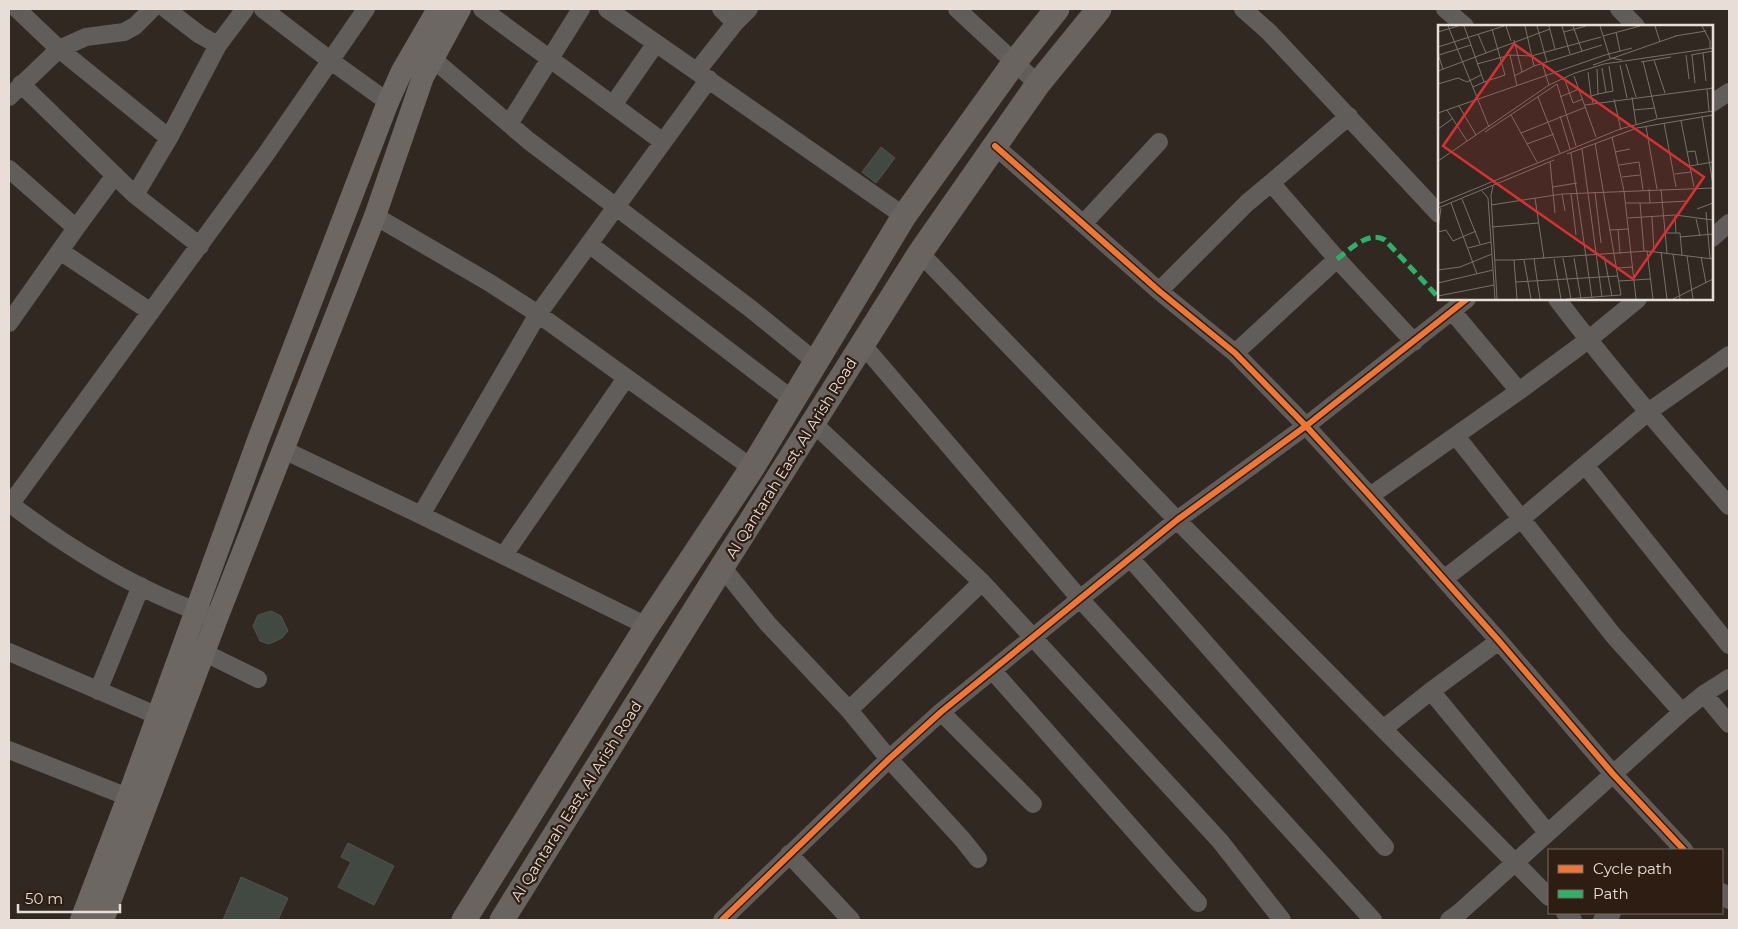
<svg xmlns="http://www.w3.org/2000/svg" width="1738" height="929" viewBox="0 0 1738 929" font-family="Montserrat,sans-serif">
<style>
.building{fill:#424943;stroke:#52534f}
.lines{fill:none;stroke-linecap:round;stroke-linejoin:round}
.minor{stroke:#615d5b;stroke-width:18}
.major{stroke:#6c6763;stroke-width:22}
.highway{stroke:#69645f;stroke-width:25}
.quiet{stroke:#2db169;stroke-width:5;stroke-dasharray:10 5;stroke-linecap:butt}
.cycleway-casing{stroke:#2d1d13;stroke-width:9}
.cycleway{stroke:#f07635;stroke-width:6}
.labels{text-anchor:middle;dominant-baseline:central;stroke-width:4.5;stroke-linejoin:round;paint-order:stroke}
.street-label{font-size:15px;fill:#e9ded7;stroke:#2d1d13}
.inset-road{fill:none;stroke:#7b716a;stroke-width:1}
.view{fill:#d73131;fill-opacity:0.15;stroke:#d73131;stroke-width:2.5}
.inset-edge{fill:none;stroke:#e9ded7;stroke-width:2.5}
</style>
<rect width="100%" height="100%" fill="#312822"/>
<path class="building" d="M881,147L895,158L876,183L862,172Z
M271,611L281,616L288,631L282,638L269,644L260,641L253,626L258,615Z
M348,843L394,866L374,905L338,887L351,862L341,857Z
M241,877L288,898L278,920H223Z"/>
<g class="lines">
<path class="minor" d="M17,9L59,49L169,138
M166,9L200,35L218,45
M263,9L331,61L388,102
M482,9L613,105L656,43
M607,9L904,216
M721,9L735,23
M957,9L1038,84
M1243,9L1269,32L1439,214
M1445,9L1465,26
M1619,9L1636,26
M433,59L529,141L751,309L816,362
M697,71L735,23L749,9
M21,84L135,195L200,246
M9,97L59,49L86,37L124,32L135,26L152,9
M1712,103L1729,92
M613,105L663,142
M509,124L581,9
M995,146L1159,291L1235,353L1306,426L1370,496L1499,641L1613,774L1684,850
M9,169L76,228L9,323
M1271,183L1349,116
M135,195L169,138L218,45L245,9
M375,216L490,283L538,314L752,468
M1083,224L1159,142
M76,228L115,175
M1712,238L1729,223
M589,244L793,400
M60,251L151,312
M920,253L1177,520L1549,897
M1159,291L1247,203L1271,183L1337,259L1414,342
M1557,299C1611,370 1670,438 1729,506
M863,345L1081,600L1373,920
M1235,353L1337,259
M1519,391L1588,340L1638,299
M813,423L982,582L1220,841L1282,920
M1456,436L1613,635L1682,712
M284,450L421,515L647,626
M1585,465L1729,645
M1370,496L1519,391L1452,311
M9,503C66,547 139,592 208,615
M9,506L266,154L366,9
M421,515L538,314L709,79
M504,555L626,378
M1131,559L1385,847
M722,567L768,624L849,710L889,759L963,840L978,859
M1444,579L1521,519L1648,412L1729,355
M9,652L158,716
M205,653L258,679
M993,671L1198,903
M98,691L141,586
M1431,691L1547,832
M1704,694L1729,724
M849,710L982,582
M941,712L1033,804
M1383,729L1431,691L1499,641
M9,750L128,797
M789,854L851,920
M1722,892L1729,900
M1565,913L1573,920
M722,920L889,759L941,712L1177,520L1306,426L1467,299
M1449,920L1460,912L1682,712L1704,694L1729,678
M1602,920L1612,913"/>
<path class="major" d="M81,920L128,797L258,440L388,102L402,71L438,9
M103,920L217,618L375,216L423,77L460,9"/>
<path class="highway" d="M464,920L647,626L752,468L904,216L1014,63L1057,9
M502,920L722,567L920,253L1038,84L1099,9"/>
<path class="quiet" d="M1337,259C1350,250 1368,230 1385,240L1439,298"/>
<defs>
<path id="cycleway" d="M995,146L1159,291L1235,353L1306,426L1370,496L1499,641L1613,774L1684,850
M722,920L889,759L941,712L1177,520L1306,426L1467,299"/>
</defs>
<use href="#cycleway" class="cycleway-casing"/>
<use href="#cycleway" class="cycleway"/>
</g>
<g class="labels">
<g class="street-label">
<text transform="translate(791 458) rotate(-58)">Al Qantarah East, Al Arish Road</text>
<text transform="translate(576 801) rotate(-58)">Al Qantarah East, Al Arish Road</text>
</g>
</g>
<g transform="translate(1438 25)">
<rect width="275" height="275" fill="#312822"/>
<path class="inset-road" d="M10,1L51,102M68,1L73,16M87,1L96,41M99,1L109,37M111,1L117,24M124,1L132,29M135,1L144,26M162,1L172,33L184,35M217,1L222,17M264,1L272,16V23M0,7L20,1M126,7L148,1M178,7L182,26M40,9L48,28M165,11L202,1M237,11L268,6M76,15L84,47M33,20L46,57L35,62M0,22L66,1M265,28L268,56M0,29L5,44M1,30L33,20L26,1M72,30L79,61M167,30L194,23M248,30L251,54M253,30L275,26M254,30L257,58M216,35L227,68M205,36L219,93M203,37L233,32M104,38L111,60M39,39L72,30L93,31L163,12M188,39L198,72M155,40L238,11M182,40L189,73M164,43L168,67M0,46L112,4M150,47L153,71M76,51L96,41L164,20M136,51L158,112M127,55L135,78L145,74M46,57L67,50L54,4M0,59L20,53L29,57L43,50M119,59L138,121M269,64L271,86M160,69L175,66L171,41M100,72L122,128M122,72L141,64M194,72L198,99M176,74L183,105M155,78L153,71L160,69L159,44M147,80L275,63M21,81L38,110M9,85L29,116M196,85L217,83M0,88L167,30M73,90L99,137M122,91L132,124M264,91L275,160M243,96L256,162M226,98L238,162M208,102L219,164M0,104L14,94M47,107L119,59M83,108L148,82M174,112L186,166L198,274M89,119L116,109M144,124L164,272M177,127L192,124M249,127L257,126L260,140M133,128L154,273M129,129L199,103L275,90M0,136L111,60L137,48L166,39L275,23M112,137L117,188M181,140L201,137L205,165M252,141L275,137M237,149L253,147M184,152L202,150M55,161L53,170L59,274M115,162L139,158M223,164L229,228M44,166L50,173L57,274M157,167L163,218M124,169L127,186M133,169L138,210M97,173L106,234M24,174L42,219M13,178L39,249M188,178H212L211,164M202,178L206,226M212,178L250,176M0,179L182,104L219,94L275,86M53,180L124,169L275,163M0,183L116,135M259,184L275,178M268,187L272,233M237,191L238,208M214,192L216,226M190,193L237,190L275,195M258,194L262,211M54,202L100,198M0,203L3,183M180,204L182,229M171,205L191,204M0,207L8,205L15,216L38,206M227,208H242L244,230M242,212L275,209M30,223L53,217M209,226L215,274M223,227L229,274M235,229L242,274M166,231L174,271M249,231L255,274M263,232L268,258M125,233L133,274M136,233L143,274M96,234L102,274M116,234L123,274M57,235H76M86,235L93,274M178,243L195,242M0,245L22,242L54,229M181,256L212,254M78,257L180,251M0,258L55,245M0,271L56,260M79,274L76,235L209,226L275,234M128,274L183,270L157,118M235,274L275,254"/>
<path class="view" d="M76,19L266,152L195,254L5,121Z"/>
<rect width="275" height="275" class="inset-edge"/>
</g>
<rect width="1738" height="929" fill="none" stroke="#e9ded7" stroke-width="20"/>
<rect x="1548" y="849" width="175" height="65" fill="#2d1d13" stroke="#786a61"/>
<rect x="1558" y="865" width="25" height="8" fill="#f07635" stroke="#786a61"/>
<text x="1593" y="874" font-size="15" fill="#e9ded7">Cycle path</text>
<rect x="1558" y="890" width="25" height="8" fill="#2db169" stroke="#786a61"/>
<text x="1593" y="899" font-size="15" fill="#e9ded7">Path</text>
<path d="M18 904v8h102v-8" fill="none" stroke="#e9ded7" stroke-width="2.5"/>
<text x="25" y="904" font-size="15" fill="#e9ded7" stroke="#2d1d13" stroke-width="4" paint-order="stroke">50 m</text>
</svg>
